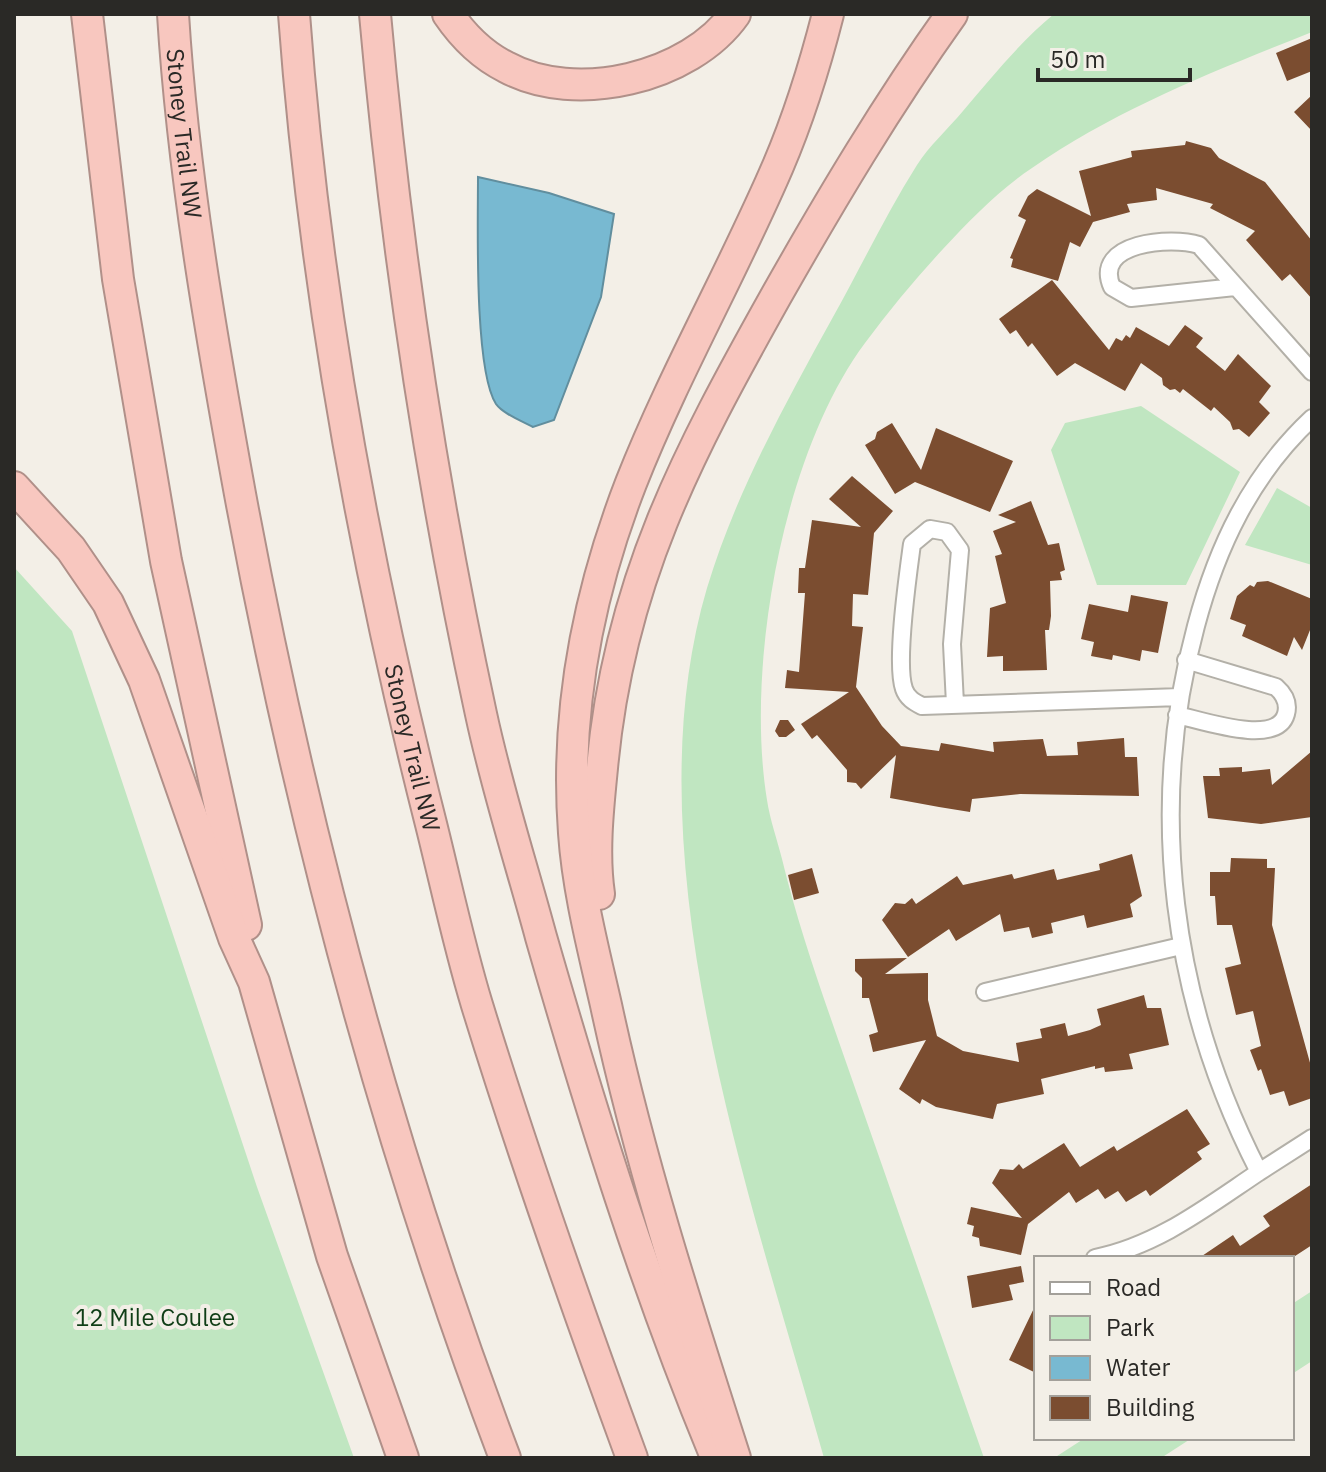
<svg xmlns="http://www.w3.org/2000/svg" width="1326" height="1472" viewBox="0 0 1326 1472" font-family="'IBM Plex Sans',sans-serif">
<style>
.green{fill:#c0e6c1}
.water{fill:#78b9d1;stroke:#618e9e;stroke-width:2}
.building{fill:#7b4d30}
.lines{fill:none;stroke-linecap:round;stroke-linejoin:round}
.minor-casing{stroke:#b3b0a8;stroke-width:20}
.motorway-casing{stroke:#b09089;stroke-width:34}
.minor{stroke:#fff;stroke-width:16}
.motorway{stroke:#f8c7bf;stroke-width:30}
.labels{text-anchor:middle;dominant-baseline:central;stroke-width:8;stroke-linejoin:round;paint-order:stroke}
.street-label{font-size:24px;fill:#2a2926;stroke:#f3efe7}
.park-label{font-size:24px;fill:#0f3e16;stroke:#f3efe7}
</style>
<rect width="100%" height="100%" fill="#f3efe7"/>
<path class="green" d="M1054,14H1312V32C1215,71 1119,108 1032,168C999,190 970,220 943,249C915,279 889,311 865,343C783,453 745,665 767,800C770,820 777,839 782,859C799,929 823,996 847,1065C893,1196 938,1327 984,1458H824C751,1198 628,855 707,588C736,492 785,404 833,317C861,267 886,214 917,165C929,146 948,129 963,111C991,78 1020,42 1054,14Z
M1141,406L1240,472L1186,585H1097L1051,450L1065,423Z
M1277,488L1312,508V565L1245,545Z
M14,567L72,631L257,1187L354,1458H14Z
M1312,1291V1361L1292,1374V1304Z
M1085,1438H1192L1161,1458H1054Z"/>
<path class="water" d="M478,177L549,193L614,214L601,297L554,420L533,427C522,421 503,414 496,404C474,370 478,223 478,177Z"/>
<path class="building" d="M1312,38V71L1287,81L1276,53Z
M1312,95V131L1294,112Z
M1186,141L1211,148L1219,158L1265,182L1312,241V299L1290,274L1282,281L1246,240L1255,231L1210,208L1213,204L1156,188L1157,200L1127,204L1130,212L1093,222L1080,247L1070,242L1058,281L1011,267L1013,259L1010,258L1026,220L1018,216L1028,196L1037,189L1091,216L1079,171L1132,157L1131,151L1185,145Z
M1052,280L1109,350L1116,338L1122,341L1126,335L1130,338L1136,327L1169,346L1185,325L1203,338L1196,347L1225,371L1238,354L1271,386L1259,402L1270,413L1249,437L1239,429L1233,430L1230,422L1214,407L1211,411L1183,389L1180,393L1175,389L1170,390L1163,385L1162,378L1141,363L1125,391L1075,363L1057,376L1032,343L1028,347L1016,330L1010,334L999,319Z
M892,423L921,470L936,428L1013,461L990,512L915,482L895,494L865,445L875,439L877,432Z
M852,476L893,511L874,533L868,595L853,594L852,626L863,627L856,687L882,726L901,746L939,751L941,743L994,752L993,742L1043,739L1047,756L1078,755L1077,742L1124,738L1125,757H1137L1139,796L1020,794L972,799L970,812L939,807L890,798L896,755L861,789L856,783L847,782V770L817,735L812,739L801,724L849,692L785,688L787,670L799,672L805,593H798L799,568H805L812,520L861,527L829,499Z
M1031,501L1048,545L1059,543L1065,570L1060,572L1062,580L1050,581L1051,616L1049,630H1045L1047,670L1003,671V656L987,657L990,608L1006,603L995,556L1002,554L993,531L1016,522L998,515Z
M1268,581L1312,599V625L1302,650L1294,637L1287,656L1242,636L1246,625L1230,619L1237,596L1250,585L1254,587L1257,582Z
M1131,595L1168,602L1158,653L1142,650L1140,661L1113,655L1112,660L1091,656L1094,642L1081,639L1089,604L1128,612Z
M780,720H788L795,730L786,737H779L775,731Z
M1312,751V817L1261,824L1208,818L1203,776H1220L1219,768L1242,767V772L1270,769L1272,785Z
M1132,854L1142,896L1130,904L1133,917L1087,928L1084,915L1051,923L1053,933L1032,938L1029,927L1004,932L1000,914L956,941L949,929L908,957L882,920L895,903L905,904L912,898L916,904L957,876L963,885L1012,874L1014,879L1054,869L1057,880L1100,870L1099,864Z
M1231,858L1267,859V868H1275L1272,925L1312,1070V1098L1289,1106L1284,1091L1270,1095L1261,1069L1258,1071L1250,1050L1261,1046L1253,1011L1236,1015L1225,968L1241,964L1232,925H1217L1215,896H1210V872H1230Z
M812,868L819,893L794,900L788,875Z
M907,958L885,974L928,973V1000L937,1036L963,1051L1019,1062L1016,1043L1042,1038L1040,1029L1065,1023L1068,1036L1090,1030L1101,1025L1097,1009L1144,995L1147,1008H1161L1169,1045L1129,1054L1133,1069L1105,1072L1104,1067L1095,1069V1066L1041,1079L1044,1094L997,1104L993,1119L936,1107L922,1099L920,1104L899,1089L926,1040L873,1052L869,1035L878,1032L869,998H862V978L855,971V959Z
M1187,1109L1210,1144L1197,1152L1202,1159L1150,1196L1146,1190L1126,1202L1118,1191L1105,1199L1098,1189L1076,1203L1069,1192L1028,1224L1021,1255L980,1246L979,1238L972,1236L974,1226L967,1224L971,1207L1022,1218L992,1183L1000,1169L1013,1170L1019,1164L1023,1169L1064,1143L1080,1167L1114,1146L1117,1151Z
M1312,1184V1245L1292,1258H1199L1233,1235L1240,1246L1270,1226L1263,1216Z
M1021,1266L1024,1282L1009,1285L1013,1300L972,1308L967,1276Z
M1036,1304V1373L1009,1360Z"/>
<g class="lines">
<defs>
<path id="minor" d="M1235,287L1131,298L1112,287C1092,242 1172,236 1199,245L1312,372
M1312,418C1251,475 1217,547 1196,626C1146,810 1172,1003 1259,1172L1312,1138
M955,704L952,644L960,550L947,532L930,529L912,544C908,574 895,663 904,689C907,698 914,702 922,706L1180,697
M1177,715C1201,720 1277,747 1286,714C1289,703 1284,694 1276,687L1186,660
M985,992L1181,946
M1095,1258C1157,1246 1208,1206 1259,1172"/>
<g id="motorway">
<path d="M87,14L118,279L166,561L246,925"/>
<path id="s1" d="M173,14C183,175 211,335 240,494C301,822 387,1146 505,1458"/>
<path id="s2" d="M294,14C314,286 364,560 431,824C446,884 459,946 477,1005C524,1158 577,1308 632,1458"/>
<path d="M375,14C396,249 431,483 481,714C497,789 521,863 541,937C591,1111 645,1285 714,1452"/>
<path d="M448,14C463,36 482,55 506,67C575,105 690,78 735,14"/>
<path d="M14,487L71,549L108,603L144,680L234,938L254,982L332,1256L403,1458"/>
<path d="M599,894C593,853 598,808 602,768C619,582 687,455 776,296C831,199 887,105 952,14"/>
<path d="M735,1458C687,1308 639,1159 606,1005C593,948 578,891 574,833C565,713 588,594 631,483C674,374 732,273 778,166C799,117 815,65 828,14"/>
</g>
</defs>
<use href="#minor" class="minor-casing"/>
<use href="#motorway" class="motorway-casing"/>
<use href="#minor" class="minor"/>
<use href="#motorway" class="motorway"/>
</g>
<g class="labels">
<g class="street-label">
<text stroke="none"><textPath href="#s1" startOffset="120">Stoney Trail NW</textPath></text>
<text stroke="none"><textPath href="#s2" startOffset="744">Stoney Trail NW</textPath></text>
</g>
<g class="park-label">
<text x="155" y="1317">12 Mile Coulee</text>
</g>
</g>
<rect width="1326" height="1472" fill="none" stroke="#2a2926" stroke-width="32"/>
<rect x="1034" y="1256" width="260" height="184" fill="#f3efe7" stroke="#a3a09a" stroke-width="2"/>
<rect x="1050" y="1282" width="40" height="12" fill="#ffffff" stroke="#a3a09a" stroke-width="2"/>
<text x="1106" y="1296" font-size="24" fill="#2a2926">Road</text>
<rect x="1050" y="1316" width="40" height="24" fill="#c0e6c1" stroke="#a3a09a" stroke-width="2"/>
<text x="1106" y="1336" font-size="24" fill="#2a2926">Park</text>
<rect x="1050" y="1356" width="40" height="24" fill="#78b9d1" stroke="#a3a09a" stroke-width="2"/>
<text x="1106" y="1376" font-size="24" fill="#2a2926">Water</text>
<rect x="1050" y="1396" width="40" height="24" fill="#7b4d30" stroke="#a3a09a" stroke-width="2"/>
<text x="1106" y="1416" font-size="24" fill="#2a2926">Building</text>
<path d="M1038 68v12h152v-12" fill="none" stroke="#2a2926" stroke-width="4"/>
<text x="1050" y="68" font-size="24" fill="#2a2926" stroke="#f3efe7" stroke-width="6" paint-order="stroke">50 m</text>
</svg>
